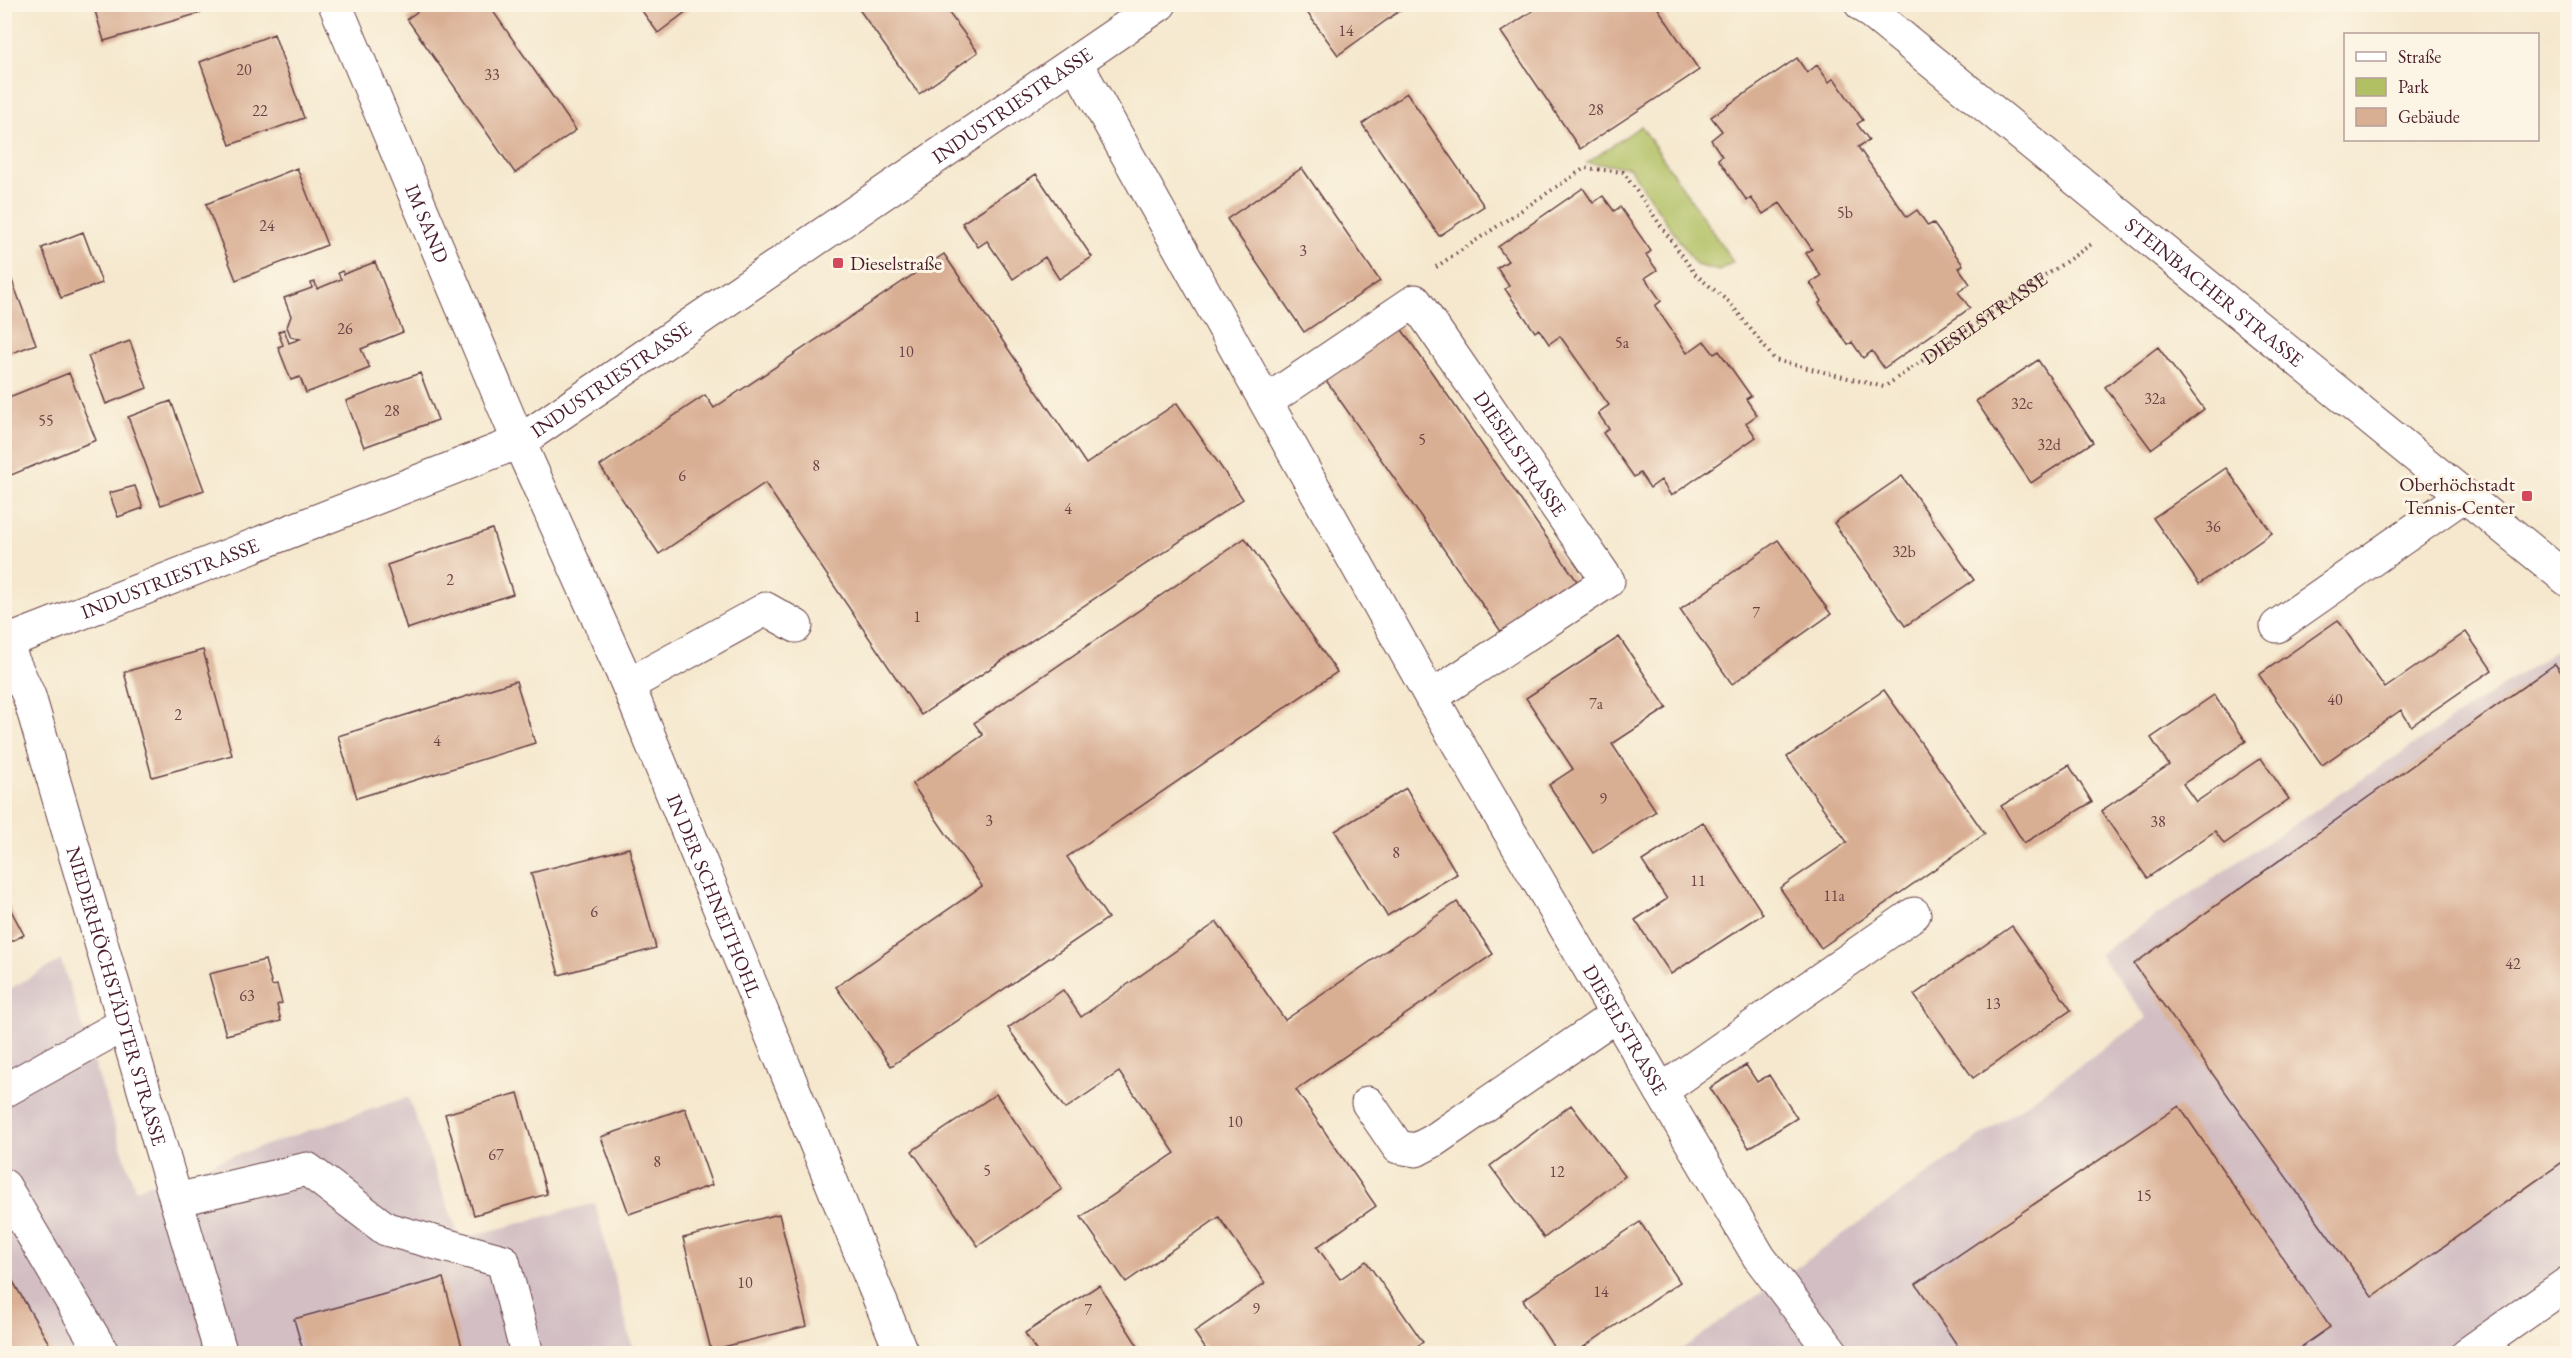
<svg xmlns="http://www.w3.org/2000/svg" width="2572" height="1358" viewBox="0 0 2572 1358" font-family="'EB Garamond',serif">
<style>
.industrial{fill:#d2bec3}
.green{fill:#b1c063;stroke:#7e7047;stroke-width:1.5}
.building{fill:#d9af94}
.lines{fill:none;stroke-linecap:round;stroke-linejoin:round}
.minor-casing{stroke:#643d43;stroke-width:35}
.path{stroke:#643d43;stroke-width:4;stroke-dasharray:1.5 4.5;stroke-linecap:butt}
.minor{stroke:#fff;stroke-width:33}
.poi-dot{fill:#d1495b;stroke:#fcf5e5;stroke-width:2}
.labels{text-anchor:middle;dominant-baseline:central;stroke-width:6;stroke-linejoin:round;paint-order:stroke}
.number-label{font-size:16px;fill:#6e4345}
.street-label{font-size:20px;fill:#4a1f2b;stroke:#fcf5e5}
.poi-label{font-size:20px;fill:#4a1f2b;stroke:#fcf5e5;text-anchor:start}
</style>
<rect width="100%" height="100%" fill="#fcf5e5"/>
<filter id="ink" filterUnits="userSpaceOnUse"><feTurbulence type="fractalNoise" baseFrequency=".0167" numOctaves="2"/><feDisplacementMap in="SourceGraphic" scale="12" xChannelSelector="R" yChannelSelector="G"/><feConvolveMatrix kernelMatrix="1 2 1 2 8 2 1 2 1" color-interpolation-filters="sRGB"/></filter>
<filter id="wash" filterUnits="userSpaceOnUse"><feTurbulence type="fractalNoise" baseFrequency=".008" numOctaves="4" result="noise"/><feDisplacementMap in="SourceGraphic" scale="24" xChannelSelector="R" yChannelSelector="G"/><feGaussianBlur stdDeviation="1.35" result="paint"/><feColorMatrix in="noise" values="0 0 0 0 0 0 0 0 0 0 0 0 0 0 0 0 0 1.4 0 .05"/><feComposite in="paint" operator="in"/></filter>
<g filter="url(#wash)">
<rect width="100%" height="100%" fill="#f5e8ce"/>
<path class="industrial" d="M2567,643V1287L2471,1353L1675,1354L2147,1018L2099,954Z
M61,960L135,1189L408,1097L460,1239L595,1203L634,1353H5L4,992Z"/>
<path class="green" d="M1641,126L1733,262L1719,271L1696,265L1629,167L1587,163Z"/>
<g id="blocks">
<path class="building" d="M93,4H198L200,13L104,41Z
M428,4H488L576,130L515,173L407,19Z
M637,4H696L658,33Z
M1019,4H1034L1024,11Z
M1301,4H1409L1338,55Z
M1543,4H1655L1699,70L1580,149L1501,32Z
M856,5H943L978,52L919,94Z
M274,34L304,118L230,145L200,62Z
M1797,58L1807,73L1817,65L1829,82L1834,78L1863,120L1857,124L1869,140L1858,147L1907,217L1917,210L1928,226L1933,223L1963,265L1959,268L1970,284L1958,292L1970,308L1884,368L1872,351L1863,358L1852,342L1848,345L1819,303L1822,301L1810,283L1821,276L1806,253L1812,249L1780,203L1763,214L1751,198L1747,201L1718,159L1722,156L1711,140L1722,131L1711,117Z
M1407,93L1484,206L1439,236L1362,124Z
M297,168L327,245L236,280L206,204Z
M1302,168L1380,281L1304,332L1227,219Z
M1036,174L1092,257L1059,279L1045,257L1013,279L987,241L978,247L962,223Z
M1583,188L1593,203L1603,196L1614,211L1620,207L1651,251L1646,255L1657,270L1645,278L1661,301L1655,306L1687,353L1704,341L1714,354L1719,351L1751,396L1746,399L1757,415L1746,423L1756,437L1671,496L1661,480L1650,488L1640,473L1634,477L1603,433L1609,429L1598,413L1609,405L1560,336L1549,344L1539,329L1535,332L1505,289L1509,286L1497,268L1508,261L1498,247Z
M83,232L102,283L61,298L42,248Z
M944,254L1086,464L1177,403L1243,499L921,715L765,483L659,554L600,466L705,395L714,408Z
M375,262L403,332L361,349L370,368L306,393L300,377L291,380L278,347L283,345L278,332L284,329L289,343L300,339L291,337L287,327L291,316L284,298L312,288L311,283L315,282L317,289L341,279L338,273L342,271L344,274Z
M8,270L36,344L4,356V271Z
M1398,324L1577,581L1502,633L1323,376Z
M130,341L147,388L106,404L88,356Z
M2158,347L2204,409L2151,449L2105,387Z
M2038,360L2093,442L2031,483L1976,401Z
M69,373L96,440L4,478V399Z
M420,373L438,420L364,447L346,401Z
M171,401L204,490L161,505L128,417Z
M2226,468L2272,533L2199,584L2153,518Z
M1902,476L1974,580L1905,626L1834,523Z
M135,486L143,508L118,517L109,493Z
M492,529L513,594L407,629L387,565Z
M1245,538L1337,672L1067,857L1108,918L891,1066L836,987L982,886L912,784L983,735L974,723Z
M1778,540L1831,614L1732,684L1680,610Z
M2338,620L2385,688L2466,632L2492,670L2411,726L2401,710L2322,765L2259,675Z
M1619,637L1667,708L1612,744L1656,811L1593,853L1549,785L1573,769L1526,698Z
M203,650L232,755L152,777L124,672Z
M2555,664L2568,681V1158L2372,1297L2134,964Z
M516,681L535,743L357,798L338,736Z
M1884,690L1985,834L1821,948L1780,888L1847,842L1787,757Z
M2214,695L2246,741L2183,784L2196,802L2261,758L2289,799L2224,844L2215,831L2147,878L2101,811L2169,765L2151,738Z
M2069,765L2092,802L2024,843L2001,806Z
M1406,788L1457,874L1387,916L1335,831Z
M1703,822L1763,914L1671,974L1635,920L1667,899L1642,861Z
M629,848L656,948L559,975L531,873Z
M4,897L24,935L4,945Z
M1457,902L1493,954L1296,1090L1376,1206L1317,1247L1340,1279L1366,1261L1423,1342L1406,1354H1209L1194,1332L1265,1283L1219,1217L1126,1282L1081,1217L1175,1153L1119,1072L1065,1109L1008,1028L1063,990L1081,1017L1217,922L1285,1020Z
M2012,926L2071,1010L1973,1078L1914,995Z
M4,949L11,963L4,966Z
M265,960L272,986L277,985L282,1003L277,1005L281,1021L226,1035L209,974Z
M1746,1065L1757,1082L1769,1075L1797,1118L1749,1148L1710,1088Z
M518,1093L547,1194L474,1215L445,1114Z
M996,1094L1062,1189L978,1246L912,1151Z
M1571,1105L1625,1176L1544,1238L1490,1166Z
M2179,1106L2330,1327L2291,1354H1963L1916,1284Z
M685,1108L712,1185L629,1214L601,1137Z
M779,1214L807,1326L711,1350L683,1238Z
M1640,1222L1680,1282L1573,1354H1558L1523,1300Z
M4,1266L55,1354H4Z
M443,1278L464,1354H304L294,1319Z
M1099,1285L1143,1354H1038L1025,1333Z"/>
</g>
</g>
<g filter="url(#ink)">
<use href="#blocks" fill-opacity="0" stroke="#643d43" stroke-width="1.5"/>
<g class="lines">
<defs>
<g id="minor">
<path id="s2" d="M335,4L519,442L628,685L902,1354"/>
<path id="s3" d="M1861,4L2568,580"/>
<path id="s4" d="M1076,63L1431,697L1661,1091L1759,1257L1833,1354"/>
<path id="s5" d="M1267,401L1415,301L1608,581L1431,697"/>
<path d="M2277,626L2463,496"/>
<path id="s6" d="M4,642L29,696L221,1354"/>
<path id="s7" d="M4,643L519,442L1160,4"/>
<path d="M628,685L766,609L796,626"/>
<path d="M4,1091L124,1024"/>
<path d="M1661,1091L1914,914"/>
<path d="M1368,1103L1398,1147L1416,1150L1433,1141L1616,1015"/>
<path d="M4,1186L103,1354"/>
<path d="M176,1200L307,1169L386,1229L503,1261L527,1354"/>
<path d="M2467,1354L2568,1283"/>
</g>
</defs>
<use href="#minor" class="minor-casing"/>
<path class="path" id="s1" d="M1436,267L1585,168L1623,172L1695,274L1730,303L1775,360L1884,387L2093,243"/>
<use href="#minor" class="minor"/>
</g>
</g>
<g class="poi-dot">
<rect x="832" y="257" width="12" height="12" rx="3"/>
<rect x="2521" y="490" width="12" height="12" rx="3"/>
</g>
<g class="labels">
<g class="number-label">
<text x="1346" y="30">14</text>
<text x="244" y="69">20</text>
<text x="492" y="74">33</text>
<text x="1596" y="109">28</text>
<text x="260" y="110">22</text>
<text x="1845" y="212">5b</text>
<text x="267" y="225">24</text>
<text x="1303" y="250">3</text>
<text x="345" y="328">26</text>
<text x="1622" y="342">5a</text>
<text x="906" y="351">10</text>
<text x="2155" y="398">32a</text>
<text x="2022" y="403">32c</text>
<text x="392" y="410">28</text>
<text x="46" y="420">55</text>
<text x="1422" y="439">5</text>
<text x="2049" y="444">32d</text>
<text x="816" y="465">8</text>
<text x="682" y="475">6</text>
<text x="1068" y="508">4</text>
<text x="2213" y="526">36</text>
<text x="1904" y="551">32b</text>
<text x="450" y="579">2</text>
<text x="1756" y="612">7</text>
<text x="917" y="616">1</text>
<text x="2335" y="699">40</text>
<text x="1596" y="703">7a</text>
<text x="178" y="714">2</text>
<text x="437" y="740">4</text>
<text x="1603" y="798">9</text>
<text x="989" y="820">3</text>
<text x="2158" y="821">38</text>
<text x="1396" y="852">8</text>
<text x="1698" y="880">11</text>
<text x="1834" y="895">11a</text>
<text x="594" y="911">6</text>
<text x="2513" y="963">42</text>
<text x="247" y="995">63</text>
<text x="1993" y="1003">13</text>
<text x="1235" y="1121">10</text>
<text x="496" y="1154">67</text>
<text x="657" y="1161">8</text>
<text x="987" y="1170">5</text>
<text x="1557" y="1171">12</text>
<text x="2144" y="1195">15</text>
<text x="745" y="1282">10</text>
<text x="1601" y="1291">14</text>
<text x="1256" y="1308">9</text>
<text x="1088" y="1309">7</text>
</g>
<g class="street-label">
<text stroke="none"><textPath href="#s7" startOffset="1150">INDUSTRIESTRASSE</textPath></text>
<text stroke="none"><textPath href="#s2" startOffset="238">IM SAND</textPath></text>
<text stroke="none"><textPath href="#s3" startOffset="456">STEINBACHER STRASSE</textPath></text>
<text stroke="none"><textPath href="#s1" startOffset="694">DIESELSTRASSE</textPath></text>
<text stroke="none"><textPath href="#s7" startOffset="664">INDUSTRIESTRASSE</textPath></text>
<text stroke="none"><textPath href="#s5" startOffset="364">DIESELSTRASSE</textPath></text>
<text stroke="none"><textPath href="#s7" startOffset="178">INDUSTRIESTRASSE</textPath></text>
<text stroke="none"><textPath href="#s2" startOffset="969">IN DER SCHNEITHOHL</textPath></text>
<text stroke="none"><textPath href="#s6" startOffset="372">NIEDERHÖCHSTÄDTER STRASSE</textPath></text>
<text stroke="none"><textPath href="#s4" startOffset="1112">DIESELSTRASSE</textPath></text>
</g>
<g class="poi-label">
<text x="850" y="263">Dieselstraße</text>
<text x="2515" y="484" text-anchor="end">Oberhöchstadt<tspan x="2515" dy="23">Tennis-Center</tspan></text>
</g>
</g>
<rect width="2572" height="1358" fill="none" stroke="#fcf5e5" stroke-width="24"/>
<rect x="2344" y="33" width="195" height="108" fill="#fcf5e5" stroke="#b59f9b" stroke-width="1.5"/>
<rect x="2356" y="52" width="30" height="9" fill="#ffffff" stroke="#b59f9b" stroke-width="1.5"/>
<text x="2398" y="63" font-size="18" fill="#4a1f2b">Straße</text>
<rect x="2356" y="78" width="30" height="18" fill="#b1c063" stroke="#b59f9b" stroke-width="1.5"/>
<text x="2398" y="93" font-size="18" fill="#4a1f2b">Park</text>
<rect x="2356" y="108" width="30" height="18" fill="#d9af94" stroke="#b59f9b" stroke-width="1.5"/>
<text x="2398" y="123" font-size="18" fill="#4a1f2b">Gebäude</text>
</svg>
